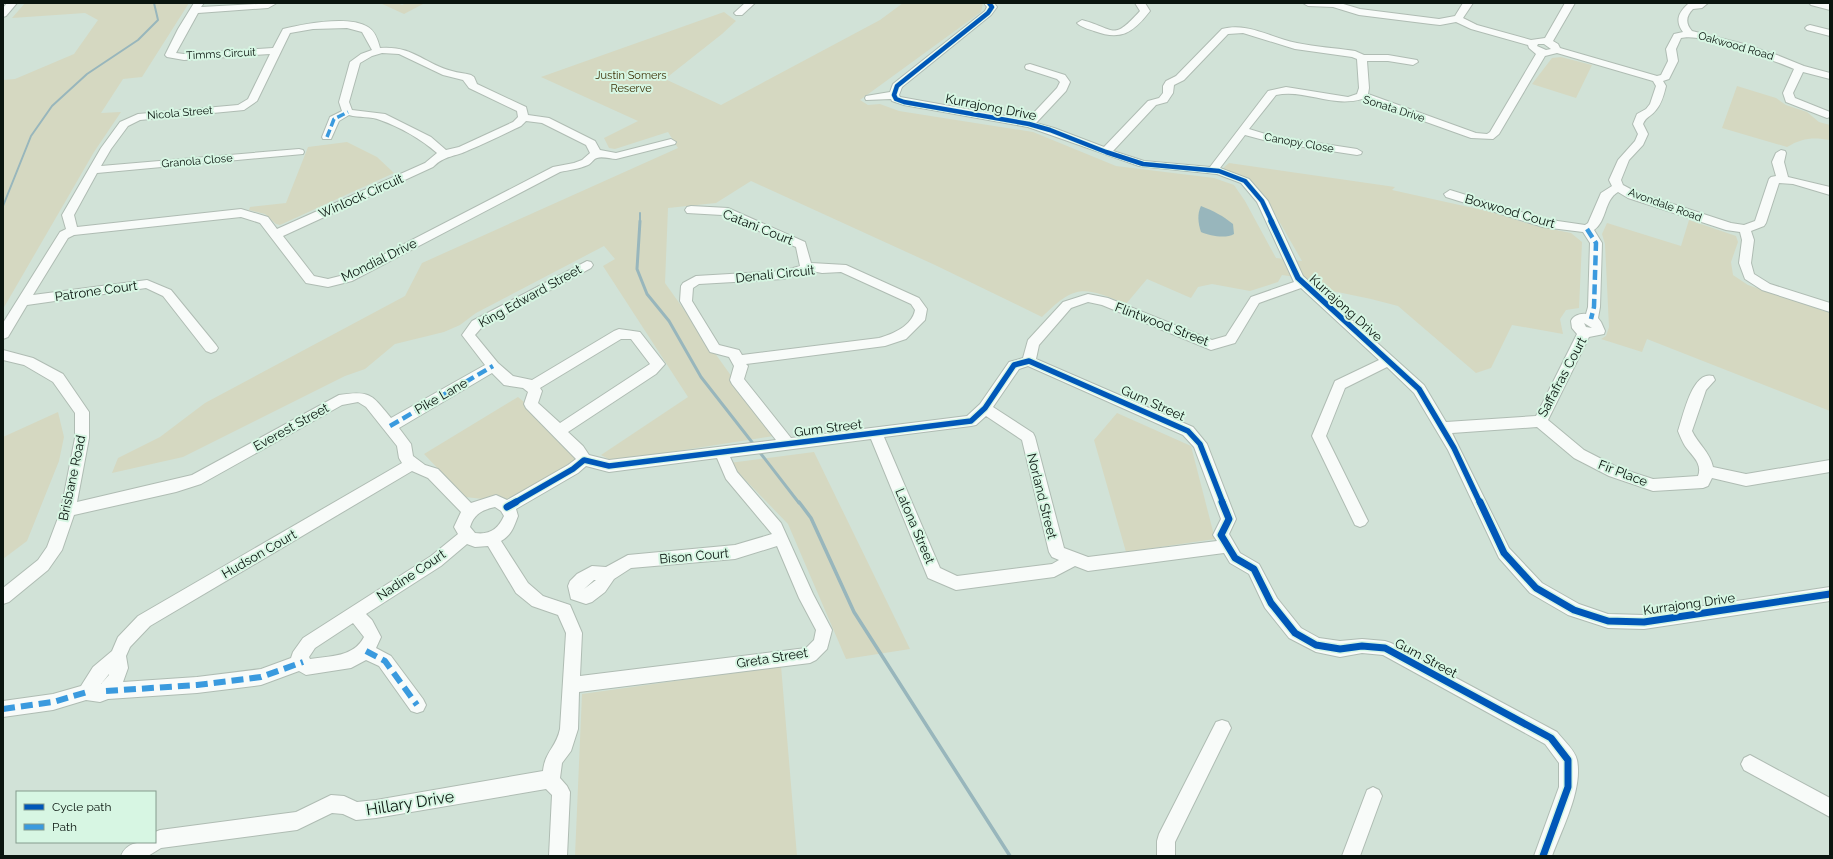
<svg xmlns="http://www.w3.org/2000/svg" width="1833" height="859" viewBox="0 0 1833 859" font-family="Raleway,sans-serif">
<style>
.green{fill:#d5d8c1}
.water{fill:#98b6bc}
.lines{fill:none;stroke-linecap:round;stroke-linejoin:round}
.stream-far2{stroke:#98b6bc;stroke-width:2}
.stream-far1{stroke:#98b6bc;stroke-width:3}
.stream{stroke:#98b6bc;stroke-width:3.5}
.minor-casing{stroke:#afbcb3;stroke-width:2}
.minor{fill:#f8fbf9;fill-rule:evenodd}
.quiet-far2{stroke:#3a9ade;stroke-width:3.5;stroke-dasharray:8 3.5;stroke-linecap:butt}
.quiet-far1{stroke:#3a9ade;stroke-width:4.5;stroke-dasharray:10 4.5;stroke-linecap:butt}
.quiet{stroke:#3a9ade;stroke-width:6;stroke-dasharray:12 6;stroke-linecap:butt}
.cycleway-far2-casing{stroke:#d7f6e3;stroke-width:6}
.cycleway-far1-casing{stroke:#d7f6e3;stroke-width:8}
.cycleway-casing{stroke:#d7f6e3;stroke-width:10}
.cycleway-far2{stroke:#0057b8;stroke-width:4.5}
.cycleway-far1{stroke:#0057b8;stroke-width:5.5}
.cycleway{stroke:#0057b8;stroke-width:7}
.labels{text-anchor:middle;dominant-baseline:central;stroke-width:4;stroke-linejoin:round;paint-order:stroke}
.far-street-label{font-size:11px;fill:#0a150f;stroke:#d7f6e3}
.far-park-label{font-size:11px;fill:#3c3006;stroke:#d7f6e3}
.street-label{font-size:13px;fill:#0a150f;stroke:#d7f6e3}
.near-street-label{font-size:16px;fill:#0a150f;stroke:#d7f6e3}
</style>
<rect width="100%" height="100%" fill="#d1e2d7"/>
<path class="green" d="M25,3H189L142,77L123,79L101,113L121,112L94,152L3,309V80L15,79L74,54L98,20L85,13L12,18Z
M380,3H397L402,5L406,3H425L404,14Z
M903,3H983L981,12L860,100L868,105L880,104L899,111L1033,132L1116,166L1214,178L1234,185L1245,201L1276,258L1302,261L1264,195L1253,183L1222,169L1229,163L1395,187L1392,190L1491,212L1536,226L1571,233L1582,242L1579,308L1566,310L1560,319L1563,334L1512,325L1491,368L1476,373L1398,306L1371,299L1323,289L1309,279L1282,275L1278,282L1250,291L1212,284L1198,287L1191,298L1147,279L1126,304C1084,286 1075,284 1042,317L935,265L751,181L716,203L668,208L665,283L774,436L626,459L612,461L601,455L688,397L603,266L615,259L604,246L476,313L460,325L444,332L395,344L365,369L345,376L183,457L112,473L118,458L160,437L205,403L405,296L422,263L678,148L668,132L615,149L609,148L604,138L638,121L541,77L724,12L736,21L722,34L665,79L721,105L880,20Z
M1561,57L1592,65L1576,98L1532,84L1552,58Z
M1737,86L1776,98L1786,105L1807,112L1819,122L1830,125V140C1813,137 1802,138 1787,147L1722,128Z
M347,142L377,157L394,173L280,225L276,224L265,214L249,210L250,207L286,203L308,147Z
M1689,220L1736,236L1738,242L1731,262L1733,275L1748,285L1830,313V411L1647,339L1642,352L1601,339L1606,336L1609,327L1605,244L1602,234L1607,223L1681,246Z
M518,397L559,431L576,453L575,462L511,502L465,497L424,454Z
M58,412L64,437L59,461L27,541L3,559V437Z
M1117,413L1191,446L1215,539L1126,552L1094,440Z
M814,452L910,649L846,659L788,524L729,463Z
M781,666L797,856H575L582,694Z"/>
<path class="water" d="M1201,206C1214,211 1223,216 1233,224L1234,234C1226,239 1210,236 1201,232C1198,223 1197,214 1201,206Z"/>
<g class="lines">
<path class="stream-far2" d="M3,206L31,136L52,106L87,74L138,40L158,20L154,3
M640,222V213"/>
<path class="stream-far1" d="M640,221L637,269L647,294L669,321L701,377L755,446
M758,450L799,503"/>
<path class="stream" d="M799,502L811,518L854,612L1010,856"/>
<defs>
<path id="minor" d="M7,3H17L6,16L3,17V8Z
M194,3H204L201,7L277,3L268,8L198,13L176,53L184,54L273,48L283,29C303,24 349,15 368,27C375,31 378,40 380,48C412,45 425,64 452,71C458,73 464,73 471,75L474,77L477,84L526,107L528,115L549,118L595,141L600,150L616,153L671,139L676,142L675,144L616,159C611,159 602,156 597,158C593,159 592,163 588,165C579,169 569,170 560,172L352,281L328,287L306,283L260,223L241,217L74,235L68,238L33,295L147,280L171,290L216,345L218,348L216,351L211,353L206,351L163,296L146,288L27,305L8,337L3,339V323L60,232L66,229L62,215L101,148L120,122L138,114L238,105L248,99L270,54L184,60L167,57L165,55L178,29ZM347,28L362,32L372,50L361,54L350,62L339,102L342,111L330,117L322,137L323,139H331L339,121L349,115C359,118 371,116 380,120C400,127 421,139 437,153L425,163L277,229L268,217L241,209L77,227L74,215L97,173L303,154L304,152L303,150L299,149L101,166L111,149L128,126L140,120L244,110L257,101L290,33L313,29ZM382,53L399,54L443,75L463,80L469,88L517,111L518,117L513,122L459,147L446,150L431,137L385,114L352,110L349,102L360,63L372,56ZM526,121L542,123L586,145L590,153L582,160L574,163L553,167L344,275L328,279L314,276L283,236L433,167C445,155 455,157 469,150C486,143 504,134 521,126Z
M745,3H755L742,15H736L734,13Z
M984,3H994L997,7L991,15L902,87L899,95L900,97L1027,120L1057,88L1060,82L1057,79L1026,69L1025,67L1026,65L1030,64L1065,75L1070,82L1066,91L1036,123L1054,128L1104,147L1148,101L1159,98L1163,93V86L1166,81L1176,76L1222,29C1248,22 1271,38 1297,43C1316,47 1336,48 1355,51L1364,55H1388L1417,60L1418,62L1413,65L1388,61H1367L1369,88L1368,94L1476,133L1487,134L1490,132L1536,54L1529,48L1528,45L1471,29L1456,22L1440,25L1431,24L1359,15L1333,7L1308,6L1303,3H1340L1360,9L1439,19L1455,16L1463,3H1473L1463,18L1477,25L1531,40L1545,38L1565,3H1575L1553,41L1558,44L1560,48L1657,76L1661,75L1668,61L1666,49L1674,34L1683,32C1675,21 1678,13 1688,4L1708,3L1702,8L1693,9C1686,16 1685,23 1692,31L1740,43L1777,55L1804,66L1830,73V79L1803,72L1793,93L1795,98L1830,112V117L1827,118L1786,102L1783,93L1794,69C1772,60 1703,32 1681,38L1676,49L1678,61L1669,79L1663,81L1666,86C1664,94 1662,103 1656,110C1651,117 1646,116 1643,124L1648,134L1643,145L1629,160L1621,180L1623,185L1636,192L1731,223L1744,225L1755,221L1769,179L1771,177L1776,176L1772,162L1776,153L1781,150L1785,151L1786,153L1784,162L1788,177L1830,187V195L1793,184L1779,183L1766,223L1764,226L1751,231L1754,240L1751,263L1754,274L1770,284L1830,303V312L1762,290L1745,279L1739,263L1742,240L1740,232L1726,230L1628,198L1618,192C1604,200 1607,221 1594,230L1602,243L1600,307L1598,318L1601,322L1605,331L1604,334L1589,337L1548,420L1584,450L1619,468L1653,479L1698,476C1703,463 1691,455 1685,446C1682,441 1680,436 1678,431C1683,417 1692,370 1713,376L1715,380L1706,390L1692,431C1698,444 1710,452 1713,467L1746,474L1830,460V472L1746,486L1712,478L1708,486L1703,488L1653,491L1609,476L1574,458L1537,427L1452,433L1509,548L1542,583L1579,604L1608,614L1644,615L1830,587V601L1644,629L1608,628L1568,615L1530,593L1499,558L1448,450L1414,393L1387,367L1345,388L1326,436L1368,521L1365,525L1360,527L1355,525L1312,436L1335,381L1379,360L1301,288L1259,303L1235,343L1211,350L1102,305L1088,302L1071,308L1039,345L1036,359L1193,427L1207,444L1236,519L1229,534L1240,553L1259,564L1277,598L1301,628L1319,638L1340,641L1362,639L1385,641L1391,643L1557,732C1563,740 1575,750 1577,760C1583,789 1562,829 1552,856H1534L1559,787V763L1545,744L1383,655L1362,653L1340,657L1316,652L1289,638L1265,608L1249,574L1230,563L1224,553L1088,571L1075,566L1054,577L956,590L928,578L871,439L730,457L737,472L781,523L813,594L832,630L827,649L816,660L810,663L579,692L578,729L571,751L562,763L560,778L567,786L570,792L567,856H549L552,795L546,789L376,818L356,820L343,814L332,813L297,830L161,848L148,856H121C127,841 141,842 155,842V832L160,830L296,812L331,795L344,796L357,802L376,800L543,771C545,751 556,748 560,729L566,633L558,615L532,606L516,593L488,546L475,547L467,544L441,566L366,614L372,620L381,637L376,648L391,656L423,699L426,705L423,711L417,713L411,711L379,666L366,660L351,668L306,675L299,671L261,685L197,693L108,699L100,702L86,700L53,710L3,717V701L53,694L81,686L93,667L112,651L118,637L138,616L402,463L399,458L397,446L366,407L358,402L342,405L201,484L176,492L74,515L62,550L48,570L9,602L3,604V588L38,560L47,547L61,510L75,438V413L53,382L24,365L3,360V350L33,358L63,374L89,412V438L77,502L192,475L339,395C371,390 372,395 391,418L485,365L462,335L472,321L587,261L591,262L593,265L591,268L482,327L475,335L498,363L513,376L532,380L614,331L619,329L640,332L665,364L656,374L568,432L583,446L589,455L609,460L776,440L732,384L730,380L734,366L729,357L710,352L680,301L681,286L683,283L696,276L783,271L800,266L796,247L722,215L687,213L685,210L687,207L691,206L728,208L805,242L811,263L846,265L919,298L927,309L925,320L906,339L885,346L746,364L748,366L744,379L791,438L967,416L980,404L1009,362L1023,358L1028,340L1063,302L1088,294L1108,298L1212,340L1226,336L1251,297L1294,282L1257,202L1241,183L1217,174L1139,166L1028,127L904,105L892,101L891,99L866,100L865,98L866,96L890,92L893,84L985,11L987,7ZM1243,33L1295,49L1352,57L1357,59L1359,88L1357,94L1348,97L1286,87L1268,91L1210,167L1144,161L1113,151L1156,105L1167,102L1173,93L1174,85L1184,80L1228,34ZM1538,44H1544L1551,49L1546,50L1537,46ZM1557,53L1653,81L1656,86L1650,104L1646,109L1637,114L1633,124L1638,134L1635,141L1618,160L1609,180L1612,186L1601,193L1588,223L1585,225L1544,219L1450,190L1444,194L1446,197L1543,227L1583,232L1590,243L1588,307L1586,314C1580,313 1573,316 1571,321L1572,328L1577,334L1536,416L1446,422L1424,385L1303,276L1268,201L1249,179L1220,168L1245,135L1271,142L1357,155L1361,154L1362,152L1357,149L1272,136L1249,129L1276,95C1305,89 1332,108 1362,99L1471,138L1493,139L1499,134L1545,56ZM812,271L822,273L841,272L911,304L915,310C912,326 893,334 879,338L742,355L739,350L719,345L692,301L693,288L699,284L783,279ZM1584,323L1592,328L1586,327ZM621,339H631L650,364L560,423L538,403L542,391L540,388ZM1028,366L1183,435L1194,447L1221,519L1213,535L1217,541L1088,557L1064,548L1035,437L1033,433L993,407L1019,369ZM492,373L504,385L523,388L528,392L524,404L526,408L576,459L568,465L507,500L496,495L471,503L438,469L425,465L413,456L411,444L399,428ZM986,416L1022,440L1049,552L1052,557L1059,560L1052,564L957,576L940,568L884,437L971,426L976,425ZM717,458L726,479L772,534L735,545L628,555L606,567L592,566L577,574L570,581L568,586L571,599L586,604L592,602L605,592L614,579L631,568L735,559L777,546L799,598L816,630L814,640L806,648L580,676L582,633L570,605L543,596L528,583L501,541C512,535 514,526 518,516L516,509L578,473L586,466L609,472ZM412,471L428,478L461,512L454,527L458,534L431,556L303,638L293,652L291,658L261,669L197,677L123,682L128,668L126,656L130,647L150,626ZM495,507L501,511L504,516C498,529 490,535 475,533L470,527C474,514 482,510 495,507ZM594,580H596L584,589ZM353,623L364,637C354,657 330,656 310,659L309,657L315,648ZM109,674V675L101,684Z
M1135,3H1145L1150,11C1133,33 1121,41 1094,31C1088,29 1081,27 1077,23L1082,20C1116,29 1112,42 1140,11Z
M1809,3L1830,4V10L1811,5Z
M1810,25L1830,30V36L1807,30L1805,28L1807,26Z
M1222,720L1228,722L1231,728L1175,842V856H1157V841L1159,834L1216,722Z
M1750,755L1830,798V817L1744,770L1741,764L1744,758Z
M1373,787L1379,790L1382,796L1360,856H1342L1367,790Z"/>
</defs>
<use href="#minor" class="minor-casing"/>
<use href="#minor" class="minor"/>
<path class="quiet-far2" d="M327,137L334,119L348,112"/>
<path class="quiet-far1" d="M1587,229L1596,243L1594,307L1591,319
M390,426L493,366"/>
<path class="quiet" d="M366,651L385,661L417,705
M106,691L197,685L261,677L303,662
M3,709L53,702L87,692"/>
<defs>
<path id="cycleway-far2" d="M989,3L992,7L988,13L897,86L894,95L896,99L904,102L1029,124L1050,130L1106,152L1143,164L1219,171L1245,181L1262,201L1272,222"/>
<path id="cycleway-far1" d="M1271,221L1298,278L1419,389L1454,448L1480,503
M514,503L573,469L584,460L609,466L971,421L985,408L1014,365L1029,361L1188,431L1200,444L1223,503"/>
<path id="cycleway" d="M1222,502L1229,519L1221,535L1235,558L1254,569L1271,603L1295,633L1316,645L1340,649L1362,646L1385,648L1551,738L1568,760V787L1543,856
M1480,502L1504,553L1536,588L1574,610L1608,621L1644,622L1830,594
M507,507L516,502"/>
</defs>
<use href="#cycleway-far2" class="cycleway-far2-casing"/>
<use href="#cycleway-far1" class="cycleway-far1-casing"/>
<use href="#cycleway" class="cycleway-casing"/>
<use href="#cycleway-far2" class="cycleway-far2"/>
<use href="#cycleway-far1" class="cycleway-far1"/>
<use href="#cycleway" class="cycleway"/>
</g>
<g class="labels">
<g class="far-street-label">
<text transform="translate(1736 46) rotate(16)">Oakwood Road</text>
<text transform="translate(221 54) rotate(-3)">Timms Circuit</text>
<text transform="translate(1394 109) rotate(18)">Sonata Drive</text>
<text transform="translate(180 113) rotate(-5)">Nicola Street</text>
<text transform="translate(1299 143) rotate(10)">Canopy Close</text>
<text transform="translate(197 161) rotate(-5)">Granola Close</text>
<text transform="translate(1665 205) rotate(20)">Avondale Road</text>
</g>
<g class="far-park-label">
<text x="631" y="75">Justin Somers<tspan x="631" dy="13">Reserve</tspan></text>
</g>
<g class="street-label">
<text transform="translate(991 107) rotate(11)">Kurrajong Drive</text>
<text transform="translate(361 196) rotate(-24)">Winlock Circuit</text>
<text transform="translate(1510 211) rotate(16)">Boxwood Court</text>
<text transform="translate(758 227) rotate(22)">Catani Court</text>
<text transform="translate(379 260) rotate(-26)">Mondial Drive</text>
<text transform="translate(775 274) rotate(-6)">Denali Circuit</text>
<text transform="translate(96 291) rotate(-8)">Patrone Court</text>
<text transform="translate(530 296) rotate(-29)">King Edward Street</text>
<text transform="translate(1346 308) rotate(42)">Kurrajong Drive</text>
<text transform="translate(1162 324) rotate(21)">Flintwood Street</text>
<text transform="translate(1562 377) rotate(-62)">Saffafras Court</text>
<text transform="translate(441 396) rotate(-30)">Pike Lane</text>
<text transform="translate(1153 403) rotate(24)">Gum Street</text>
<text transform="translate(291 427) rotate(-29)">Everest Street</text>
<text transform="translate(828 428) rotate(-7)">Gum Street</text>
<text transform="translate(1623 473) rotate(21)">Fir Place</text>
<text transform="translate(72 478) rotate(-78)">Brisbane Road</text>
<text transform="translate(1042 496) rotate(76)">Norland Street</text>
<text transform="translate(915 526) rotate(67)">Latona Street</text>
<text transform="translate(259 554) rotate(-30)">Hudson Court</text>
<text transform="translate(694 556) rotate(-5)">Bison Court</text>
<text transform="translate(411 575) rotate(-34)">Nadine Court</text>
<text transform="translate(1689 604) rotate(-8)">Kurrajong Drive</text>
<text transform="translate(772 658) rotate(-9)">Greta Street</text>
<text transform="translate(1426 658) rotate(28)">Gum Street</text>
</g>
<g class="near-street-label">
<text transform="translate(410 803) rotate(-9)">Hillary Drive</text>
</g>
</g>
<rect width="1833" height="859" fill="none" stroke="#0a150f" stroke-width="8"/>
<rect x="16" y="791" width="140" height="52" fill="#d7f6e3" stroke="#859c8e"/>
<rect x="24" y="804" width="20" height="6" fill="#0057b8" stroke="#859c8e"/>
<text x="52" y="811" font-size="12" fill="#0a150f">Cycle path</text>
<rect x="24" y="824" width="20" height="6" fill="#3a9ade" stroke="#859c8e"/>
<text x="52" y="831" font-size="12" fill="#0a150f">Path</text>
</svg>
